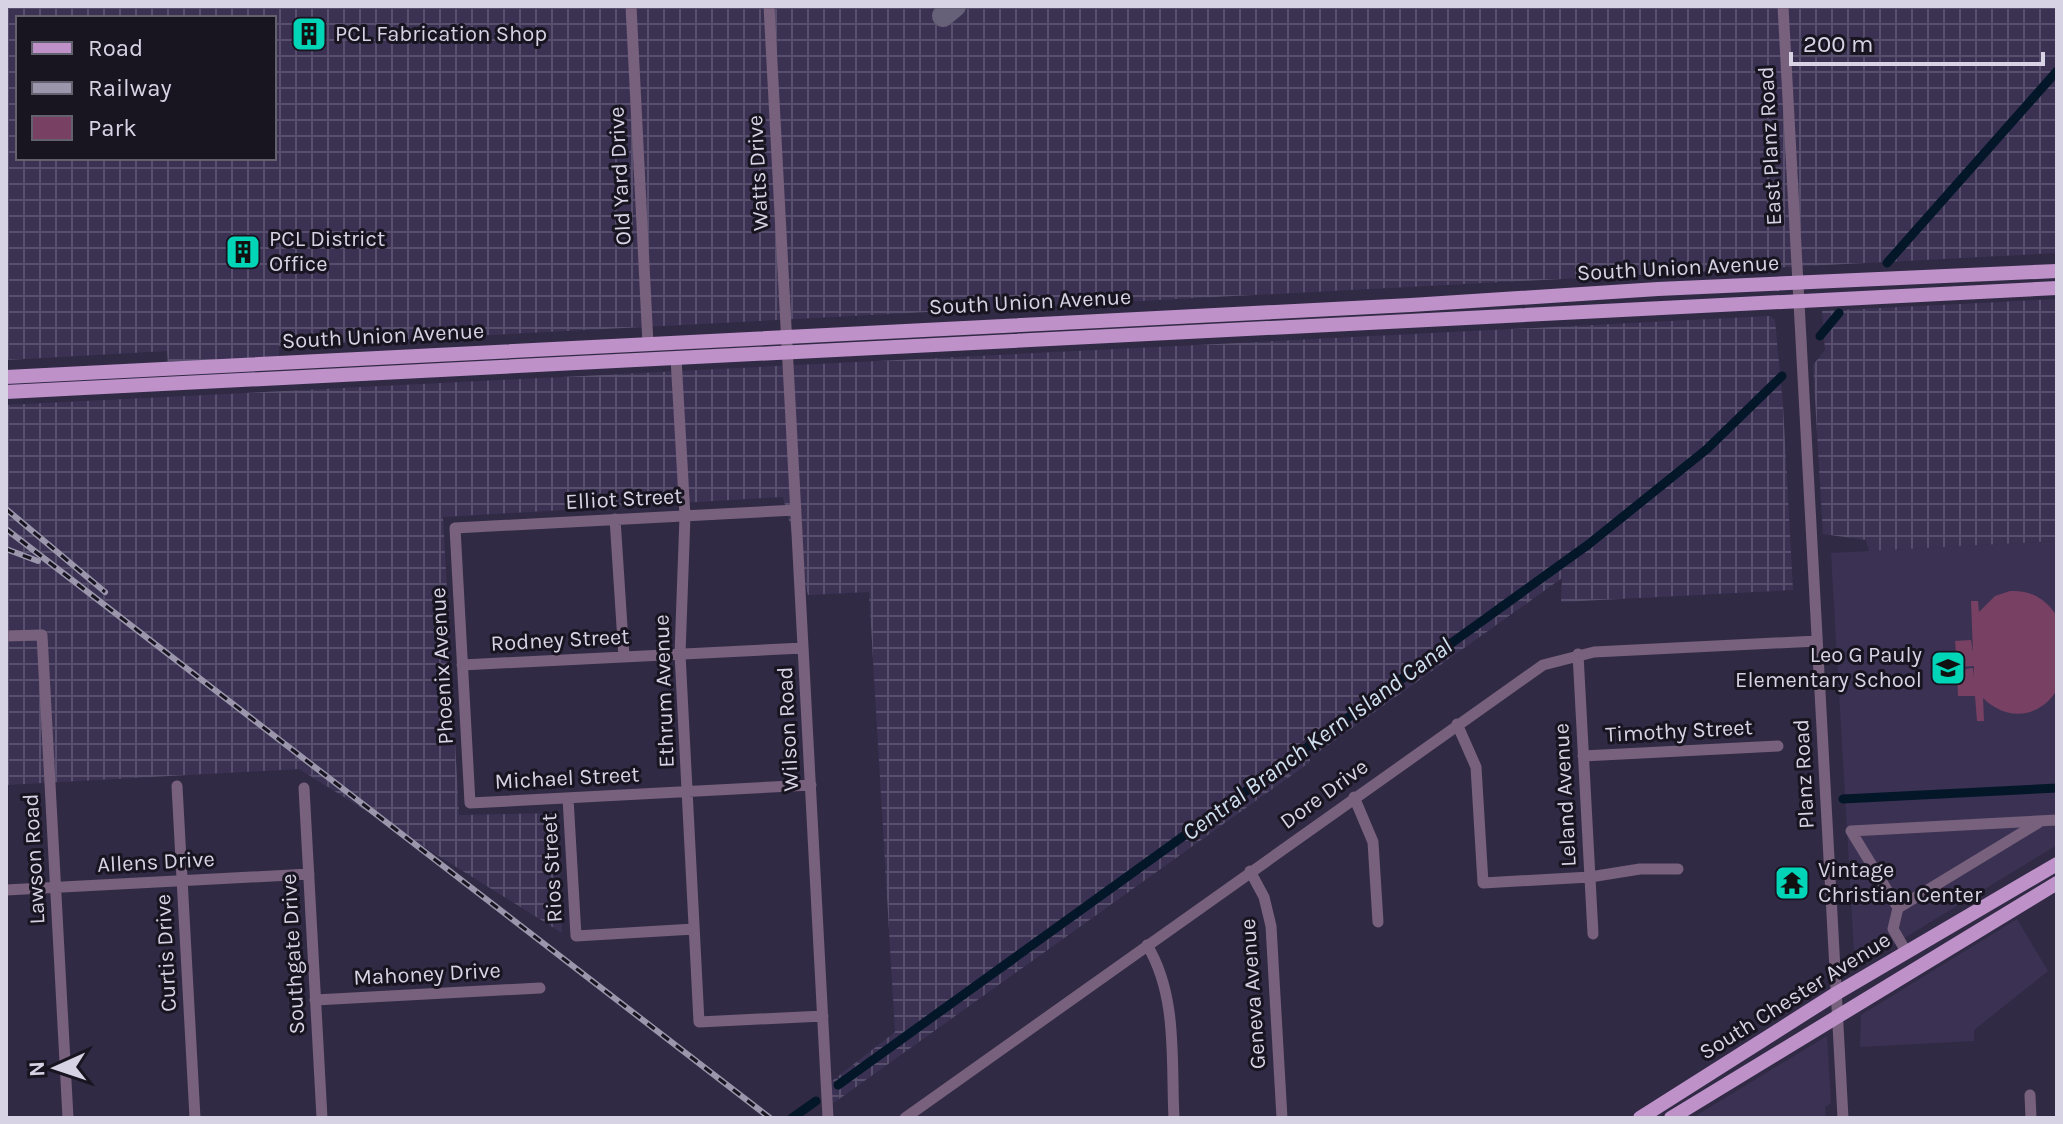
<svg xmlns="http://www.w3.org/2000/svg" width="2063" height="1124" viewBox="0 0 2063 1124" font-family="Karla,sans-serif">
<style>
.built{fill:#3b3253}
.industrial{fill:url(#industrial-grid);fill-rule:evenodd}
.green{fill:#784063}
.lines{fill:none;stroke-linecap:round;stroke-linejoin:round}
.canal{stroke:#041729;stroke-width:9}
.taxiway{stroke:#666078;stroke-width:22}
.minor{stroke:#77617c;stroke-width:11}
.major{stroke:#be91c9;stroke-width:14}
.rail-casing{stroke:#9b96ab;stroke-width:6}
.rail{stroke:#181521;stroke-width:3;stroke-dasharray:9;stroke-linecap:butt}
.labels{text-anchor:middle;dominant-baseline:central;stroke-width:6;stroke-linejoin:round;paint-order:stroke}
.poi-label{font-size:22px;fill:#d7d3e4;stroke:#181521;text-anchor:start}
.street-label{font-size:22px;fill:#d7d3e4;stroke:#181521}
.water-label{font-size:24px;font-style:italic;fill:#d0e0f0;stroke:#181521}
</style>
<defs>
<pattern id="industrial-grid" width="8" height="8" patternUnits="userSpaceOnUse" patternTransform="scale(2)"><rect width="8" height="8" fill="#3b3253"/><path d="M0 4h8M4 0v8" fill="none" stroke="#574f6c"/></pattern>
</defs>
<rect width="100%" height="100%" fill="#312a45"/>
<path class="built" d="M2057,541V845L1855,968L1831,553Z
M2017,919L2048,971L1974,1030V1041L1860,1047L1861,1015Z
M1827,1036L1831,1103L1825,1107L1826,1118H1692Z"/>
<path class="industrial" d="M6,6H2057V253L279,346V363L168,369L167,351L6,360ZM18,18H274V158H18Z
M2057,299V541L1869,551L1866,540L1823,534L1813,365L1825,350L1822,311Z
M1770,316L1775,320L1783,405L1793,590L1561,602L1562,578L1313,756L1311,735L1275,763L1309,740L1310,762L828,1107L827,1085L895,1032L869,592L808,595L783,497L443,517L459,815L557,813L562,933L299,769L6,785V405Z"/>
<path class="green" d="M2010,591C2030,590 2045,598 2056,615L2057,690C2039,719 2006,721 1983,698L1984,721H1977L1975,696H1958L1957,670L1973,668L1974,677V666L1957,667L1955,641L1971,640L1973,652L1971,601H1978L1979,612L1995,596Z"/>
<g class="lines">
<path class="canal" d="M1887,263L2057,71
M1820,336L1839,313
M1843,799L2057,788
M838,1085L1589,544L1707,449L1782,376
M792,1118L816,1101"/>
<path class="taxiway" d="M943,16L955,6"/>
<path class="minor" d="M631,6L648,344
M769,6L828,1118
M1783,6L1843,1118
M676,358L685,516L680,654L699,1022L823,1016
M796,510L455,528L470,803L811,785
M615,519L624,657
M6,636L42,635L68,1118
M1578,654L1593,934
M462,665L803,648
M1457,724L1476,767L1483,883L1590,877L1640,869H1678
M1583,756L1778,746
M177,786L195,1118
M304,788L322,1118
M1354,797L1373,842L1378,922
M568,798L576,936L694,929
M1250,871L1264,897L1271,926L1282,1118
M6,890L309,874
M1898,908L2038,823
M1147,945C1178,996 1171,1061 1174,1118
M1907,953L1893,929L1898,908L1851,831L2057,820
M315,1000L540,988
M2030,1095L2031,1118
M905,1118L1543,665L1594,652L1817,641"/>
<path class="major" d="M6,377L1411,305L1658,289L2057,271
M6,392L2057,288
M1640,1118L1837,993L2057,864
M1671,1118L2057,883"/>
<defs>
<path id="rail" d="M6,509L105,592
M6,529L770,1118
M6,549L38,561"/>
</defs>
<use href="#rail" class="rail-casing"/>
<use href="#rail" class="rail"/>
</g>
<defs>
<symbol id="building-square" viewBox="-11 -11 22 22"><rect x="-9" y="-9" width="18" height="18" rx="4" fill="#00d5b7" stroke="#181521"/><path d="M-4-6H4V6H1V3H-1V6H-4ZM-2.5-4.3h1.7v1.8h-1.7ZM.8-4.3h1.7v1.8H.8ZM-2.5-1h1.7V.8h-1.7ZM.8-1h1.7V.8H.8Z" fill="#111"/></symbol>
<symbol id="school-square" viewBox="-11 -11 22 22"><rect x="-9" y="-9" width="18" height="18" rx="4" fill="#00d5b7" stroke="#181521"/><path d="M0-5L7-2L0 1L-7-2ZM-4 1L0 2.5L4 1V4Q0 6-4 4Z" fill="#111"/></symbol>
<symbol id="temple-square" viewBox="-11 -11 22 22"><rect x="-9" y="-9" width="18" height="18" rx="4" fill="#00d5b7" stroke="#181521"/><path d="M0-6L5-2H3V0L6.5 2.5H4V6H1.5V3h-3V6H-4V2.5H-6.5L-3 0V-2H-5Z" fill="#111"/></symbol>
</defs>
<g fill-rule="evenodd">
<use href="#building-square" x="289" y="14" width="40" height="40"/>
<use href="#building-square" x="223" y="232" width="40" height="40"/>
<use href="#school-square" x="1928" y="648" width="40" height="40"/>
<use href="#temple-square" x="1772" y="863" width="40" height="40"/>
</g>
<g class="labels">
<g class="poi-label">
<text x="335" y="34">PCL Fabrication Shop</text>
<text x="269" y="239">PCL District<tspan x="269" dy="25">Office</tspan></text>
<text x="1922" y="655" text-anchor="end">Leo G Pauly<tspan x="1922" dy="25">Elementary School</tspan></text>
<text x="1818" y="870">Vintage<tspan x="1818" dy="25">Christian Center</tspan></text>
</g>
<g class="street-label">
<text transform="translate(1770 146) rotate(-93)">East Planz Road</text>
<text transform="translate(758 173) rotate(-93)">Watts Drive</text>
<text transform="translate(620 176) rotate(-93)">Old Yard Drive</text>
<text transform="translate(1678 268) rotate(-3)">South Union Avenue</text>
<text transform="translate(1030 302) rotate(-3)">South Union Avenue</text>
<text transform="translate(383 336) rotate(-3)">South Union Avenue</text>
<text transform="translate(624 499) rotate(-3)">Elliot Street</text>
<text transform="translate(560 640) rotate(-3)">Rodney Street</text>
<text transform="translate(442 666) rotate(-93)">Phoenix Avenue</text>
<text transform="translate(664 691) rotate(-92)">Ethrum Avenue</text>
<text transform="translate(788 729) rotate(-93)">Wilson Road</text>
<text transform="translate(1679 731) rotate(-3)">Timothy Street</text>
<text transform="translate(1804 774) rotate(-93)">Planz Road</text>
<text transform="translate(567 778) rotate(-3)">Michael Street</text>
<text transform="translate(1324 794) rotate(-36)">Dore Drive</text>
<text transform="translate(1565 795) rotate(-93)">Leland Avenue</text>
<text transform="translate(34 859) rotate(-93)">Lawson Road</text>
<text transform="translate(156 862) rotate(-3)">Allens Drive</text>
<text transform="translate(552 868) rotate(-93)">Rios Street</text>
<text transform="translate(166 953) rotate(-93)">Curtis Drive</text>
<text transform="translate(293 954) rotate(-93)">Southgate Drive</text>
<text transform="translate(427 974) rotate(-3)">Mahoney Drive</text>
<text transform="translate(1253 994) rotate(-94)">Geneva Avenue</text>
<text transform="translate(1795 996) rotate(-32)">South Chester Avenue</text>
</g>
<g class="water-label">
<text transform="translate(1317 739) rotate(-36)">Central Branch Kern Island Canal</text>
</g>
</g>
<rect width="2063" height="1124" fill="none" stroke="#d7d3e4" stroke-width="16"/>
<rect x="16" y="16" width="260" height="144" fill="#181521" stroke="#64616f" stroke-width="2"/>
<rect x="32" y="42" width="40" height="12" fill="#be91c9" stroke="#64616f" stroke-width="2"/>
<text x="88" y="56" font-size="24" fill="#d7d3e4">Road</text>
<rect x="32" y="82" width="40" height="12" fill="#9b96ab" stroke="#64616f" stroke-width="2"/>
<text x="88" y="96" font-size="24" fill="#d7d3e4">Railway</text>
<rect x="32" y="116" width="40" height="24" fill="#784063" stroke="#64616f" stroke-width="2"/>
<text x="88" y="136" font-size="24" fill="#d7d3e4">Park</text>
<g transform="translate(56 1068) rotate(267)" stroke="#181521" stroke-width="6" paint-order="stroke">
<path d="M0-6L14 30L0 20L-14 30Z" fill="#d7d3e4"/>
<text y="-12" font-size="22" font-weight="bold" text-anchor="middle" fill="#d7d3e4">N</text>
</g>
<path d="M1791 52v12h252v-12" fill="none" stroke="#d7d3e4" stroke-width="4"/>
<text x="1803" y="52" font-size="24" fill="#d7d3e4" stroke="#181521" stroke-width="6" paint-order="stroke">200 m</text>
</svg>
